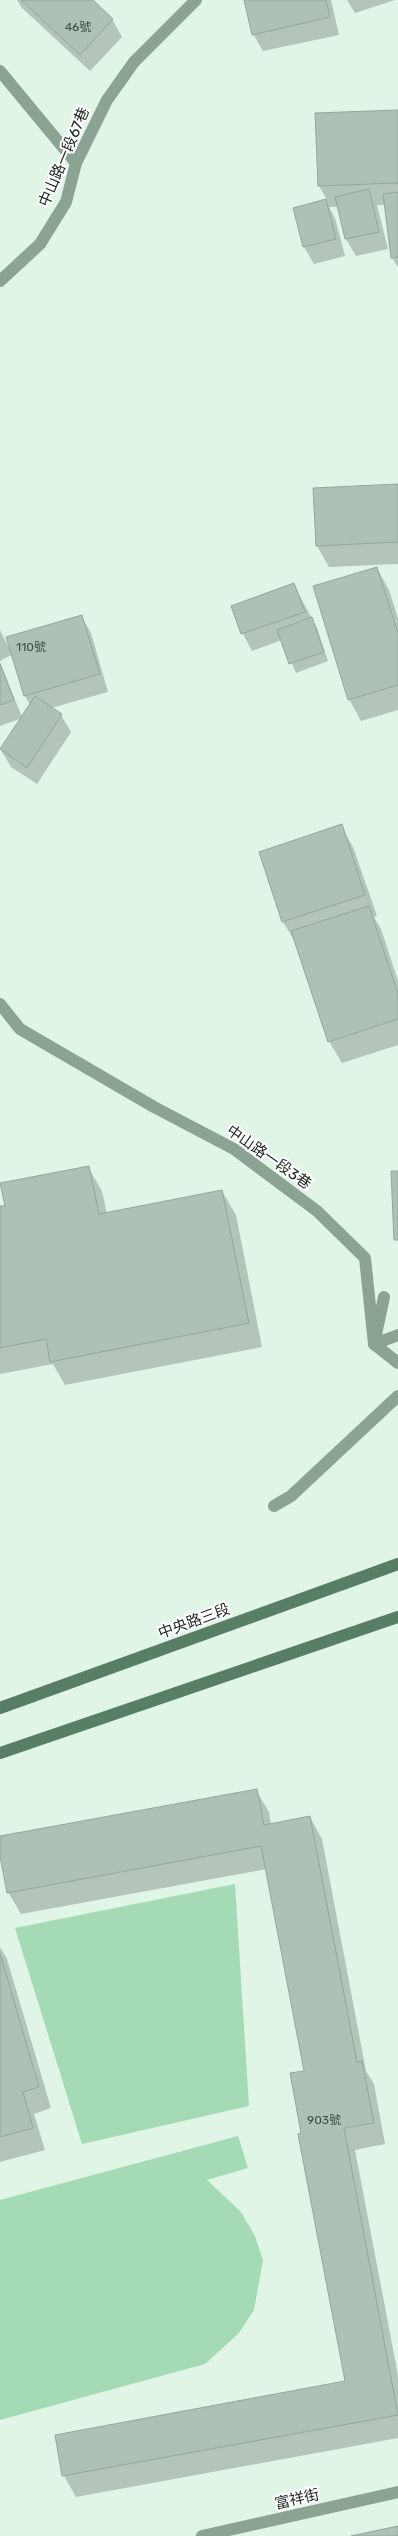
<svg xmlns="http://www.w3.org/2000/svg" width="398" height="2536" viewBox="0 0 398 2536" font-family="Rubik,'Noto Sans TC',sans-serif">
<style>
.pitch{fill:#a4dab6}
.shadow{fill:#0003}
.building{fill:#aec1b4;stroke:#94a79a}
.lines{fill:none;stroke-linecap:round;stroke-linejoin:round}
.lane{stroke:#8aa392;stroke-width:12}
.street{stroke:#8aa392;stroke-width:12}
.secondary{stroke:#597e66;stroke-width:12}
.labels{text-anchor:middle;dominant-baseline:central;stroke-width:4;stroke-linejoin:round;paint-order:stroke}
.number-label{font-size:12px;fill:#414c45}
.street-label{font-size:15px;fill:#1d2520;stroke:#fff}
</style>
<rect width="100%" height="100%" fill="#e1f5e7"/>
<path class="pitch" d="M235,1884L249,2106L82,2144L15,1928Z
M238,2136L248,2168L207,2180L241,2212L255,2236L263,2260L254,2310L239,2333L205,2364L0,2420V2200Z"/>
<path class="shadow" d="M17,0H91L112,19L122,37L90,71L22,8Z
M245,0H331L339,35L263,51L253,34Z
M347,0H395L355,13Z
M398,111V267L392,258L385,205H377L388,249L356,256L346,239L338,207H329L335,218L345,256L314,264L304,247L295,209L327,200L319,186Z
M398,485V564L329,567L317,546Z
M377,568L389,590L398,618V710L361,721L349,699Z
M294,585L317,628L328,661L296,673L282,640L252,651L243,634L233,607Z
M81,616L91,633L108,692L51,708L61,715L71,732L37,784L11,767L1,750L22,718L0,726V662L22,717L30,705L25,696L13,654L0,661V630L10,650Z
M341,826L353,847L377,916L374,917L381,929L398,981V1045L342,1063L329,1041L296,943L283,922L260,853Z
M88,1167L102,1191L107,1214L222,1191L236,1215L262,1347L65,1385L53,1364L0,1374V1208Z
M256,1790L269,1812L271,1825L310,1817L322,1839L366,2071L374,2084L385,2144L355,2150L398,2375V2438L76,2497L64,2476L346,2382L303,2134L305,2072L267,1869L21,1914L8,1892L0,1850V1837Z
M0,1947L7,1959L51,2108L34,2114L45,2150L0,2162Z"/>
<path class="building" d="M21,0H93L113,19L80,55Z
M244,0H326L330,17L252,35Z
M398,110V183L318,186L315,113Z
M369,189L379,232L345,239L335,197Z
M398,192V257L391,258L383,194Z
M326,199L336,239L303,247L293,208Z
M398,484V542L316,546L313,488Z
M377,567L398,633V685L348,700L313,586Z
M294,583L305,612L241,634L231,606Z
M82,615L100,674L24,696L6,637Z
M312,617L324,652L289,664L277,630Z
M0,664L14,700L0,705Z
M35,696L62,714L27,768L0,749Z
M342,824L365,895L282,922L259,852Z
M369,906L398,994V1019L328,1042L291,931Z
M89,1166L99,1214L222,1190L249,1323L50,1362L46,1339L0,1348V1206H5L0,1183Z
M391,1171H398V1240H394Z
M257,1789L264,1825L310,1816L357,2062L362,2061L374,2123L344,2128L398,2415L62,2476L55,2435L345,2381L298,2134L301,2133L290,2073L304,2071L261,1846L7,1893L0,1856V1836Z
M0,1953L39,2087L23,2092L33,2128L0,2137Z
M398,2526V2536H351Z"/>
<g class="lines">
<path class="lane" d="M0,71L76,163
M0,281L40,244L66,202L76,163L107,100L134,62L196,0
M384,1297L374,1344L398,1363
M274,1506L291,1496L398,1396"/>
<path class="street" d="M0,1004L20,1029L154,1107L234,1149L317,1211L365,1258L374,1344L398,1335
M202,2536L398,2492"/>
<path class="secondary" d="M0,1708L398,1564
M0,1753L398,1617"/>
</g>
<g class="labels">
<g class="number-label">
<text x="78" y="27">46號</text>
<text x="31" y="647">110號</text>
<text x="324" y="2120">903號</text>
</g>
<g class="street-label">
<text transform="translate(64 157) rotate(-67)">中山路一段67巷</text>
<text transform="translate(269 1157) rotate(35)">中山路一段3巷</text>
<text transform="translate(194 1621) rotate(-20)">中央路三段</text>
<text transform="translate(297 2499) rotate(-13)">富祥街</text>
</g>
</g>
</svg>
